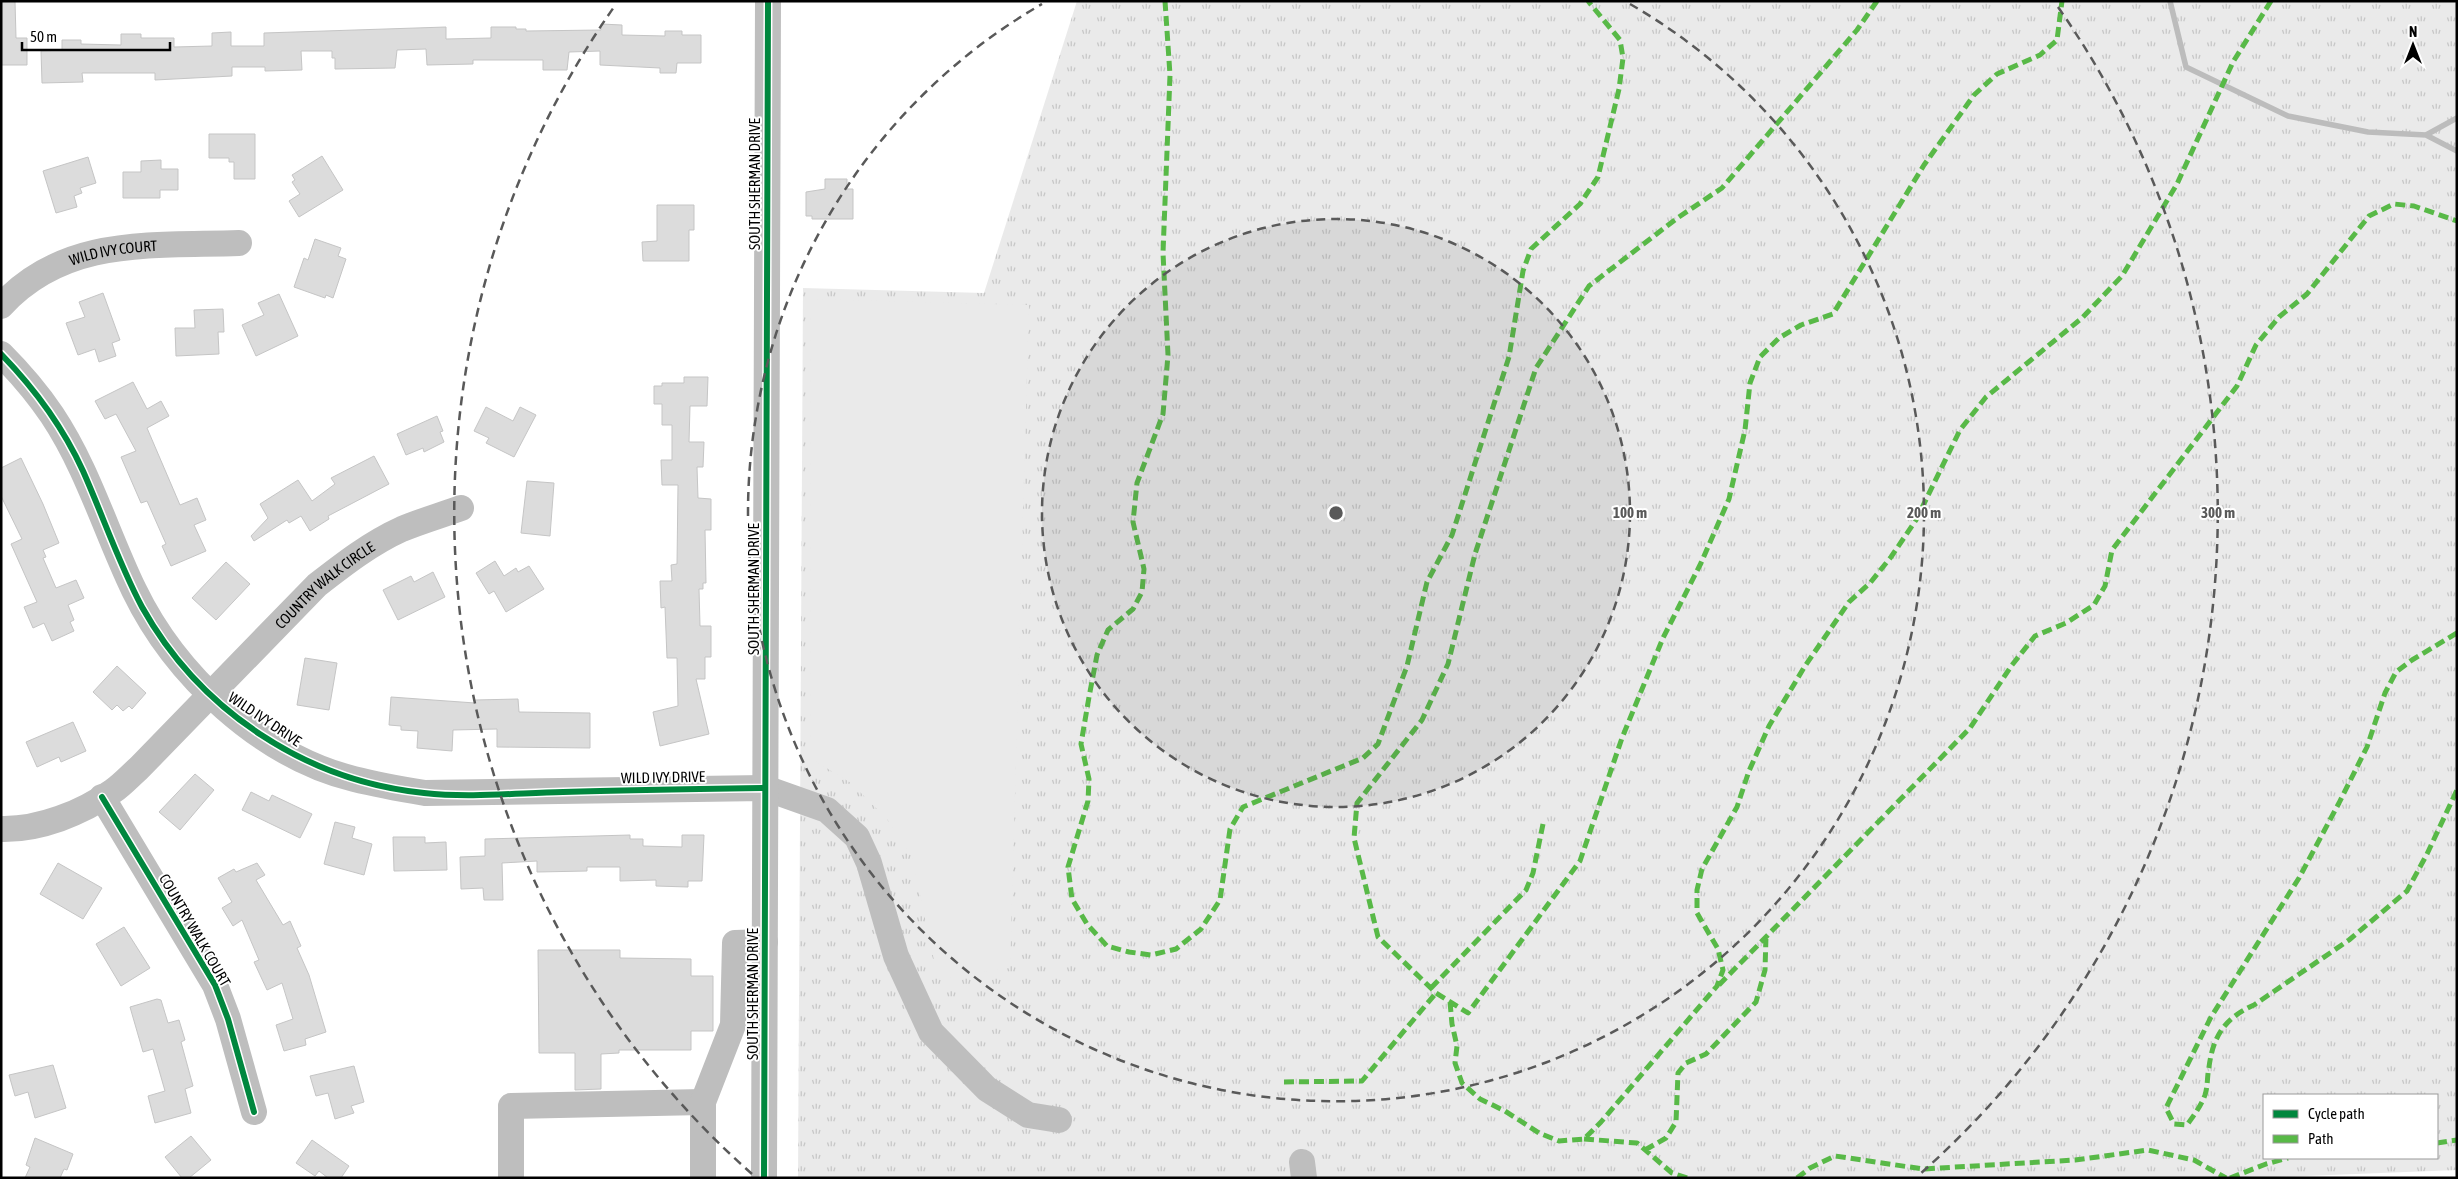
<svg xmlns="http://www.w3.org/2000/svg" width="2458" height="1179" viewBox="0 0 2458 1179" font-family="'Asap Condensed',sans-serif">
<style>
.grass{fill:url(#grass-tufts);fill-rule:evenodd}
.park{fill:#eaeaea}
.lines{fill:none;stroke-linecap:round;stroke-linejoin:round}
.stream{stroke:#bcbcbc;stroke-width:5.5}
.building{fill:#dcdcdc;stroke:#c5c5c5}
.minor{stroke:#bebebe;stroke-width:26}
.quiet{stroke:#58b947;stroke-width:5;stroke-dasharray:10 5;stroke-linecap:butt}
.cycleway-casing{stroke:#fff;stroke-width:9}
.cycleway{stroke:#00873e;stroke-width:6}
.ring{fill:none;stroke:#595959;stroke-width:2.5;stroke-dasharray:9 6}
.labels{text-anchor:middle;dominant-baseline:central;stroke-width:4;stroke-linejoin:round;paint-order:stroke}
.street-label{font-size:15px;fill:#000;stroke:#fff}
.centre{fill:#595959;stroke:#fff;stroke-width:2.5}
.ring-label{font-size:15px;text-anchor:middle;font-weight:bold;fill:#595959;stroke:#fff;stroke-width:4;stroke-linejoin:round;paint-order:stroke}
</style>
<defs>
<pattern id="grass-tufts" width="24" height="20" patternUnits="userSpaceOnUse" patternTransform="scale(1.25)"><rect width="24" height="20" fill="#eaeaea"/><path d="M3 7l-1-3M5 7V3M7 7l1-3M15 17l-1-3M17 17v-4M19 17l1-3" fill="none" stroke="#c7c7c7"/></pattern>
</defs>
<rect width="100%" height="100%" fill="#fff"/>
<path class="grass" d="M1077,1H2457V1170L2252,1178H798L803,288L984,293ZM2264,1095H2437V1158H2264Z"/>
<path class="park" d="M811,299L1029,305L1010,968L938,979L912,857L887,819L851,783L810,758Z"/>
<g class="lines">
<path class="stream" d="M2170,1L2186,67L2288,116L2368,132L2426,135L2457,118
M2426,135L2457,151"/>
</g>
<path class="building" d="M15,1L16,38H27V65H1V2Z
M601,24L622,25V35L665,36V31H682V35H701V63H677L676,73H660V68L600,65V51L569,52L567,70H543V60H473V64L427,65L426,49L397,50L395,68L335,69V58H332V51H301L302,70L265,71V67H232V76L155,80V73H82L83,82L42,83L41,51L62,50V40H81V44L121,45V34H141V38H174V47L212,46V33L231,32V46H264V33L446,27V39L491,38V27H516V29H526V31L601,30Z
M209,134H255V179H234V162H229V158H209Z
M322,156L343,190L299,217L289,201L300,194L292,182L295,180L292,175Z
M88,157L96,183L80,188L82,193L74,196L77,207L56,213L43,171Z
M161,160V169H178V190H160V198H123V172H141V161Z
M825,179H847V189H853V219H812V216H806V192L825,189Z
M657,205H694V230H689V261H643L642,242L657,241Z
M315,239L341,248L338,256L346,259L333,298L326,295L325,298L294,287L304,258L308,260Z
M103,293L120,340L112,343L116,356L99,362L95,349L78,355L66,323L85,317L79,302Z
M279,294L298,336L256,356L242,325L264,315L258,303Z
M223,309L224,332H218L219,354L176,356L175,328H195L194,310Z
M684,377H708L707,406H690L689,442H704L703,467H697L698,498L711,499V530H705L706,583H703V589H699L700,626H711V657H705V679H696L709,734L660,746L653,712L678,706L677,658H667L665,607L661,608L660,581H672L671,565L677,564L678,485H662L661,460H672V425H662V404H654V386H662V383H684Z
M133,382L147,409L161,401L169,416L147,428L180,505L197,498L206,520L194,525L206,551L171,566L162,546L166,544L147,501L141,503L121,457L136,451L116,414L105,419L95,401Z
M486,407L513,421L520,407L536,415L514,457L486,443L489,438L474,431Z
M437,416L443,431L440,432L444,442L424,452L423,448L406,455L397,434Z
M374,456L389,484L328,516L329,519L310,531L301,516L289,523L287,520L254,541L251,536L268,518L260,504L298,480L312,501L335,484L331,478Z
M21,458L43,504L59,543L43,550L46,557L43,558L56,588L76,580L84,598L68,605L74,620L70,622L74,631L52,641L44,623L33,628L24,607L37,602L11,544L22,539L1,496V468Z
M527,481L554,483L550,536L521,533Z
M495,561L504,576L516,568L518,572L529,566L544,589L506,612L494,591L489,594L476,573Z
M226,562L250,584L216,620L192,598Z
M433,572L445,597L398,620L383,590L411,576L414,582Z
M305,658L337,663L329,710L297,705Z
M117,666L146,693L132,709L129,706L123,711L117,705L112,710L93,692Z
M391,697L475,703V700L518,699L519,712L590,713V748L497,747V729L453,730L452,751L417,748L418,731L401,730V726L389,725Z
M73,722L86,751L61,762L59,757L37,767L26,742Z
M195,774L214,790L180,830L159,812Z
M251,792L269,801L272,795L312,814L300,838L242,810Z
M335,822L355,827L352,838L372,844L364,875L324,864Z
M630,835V839H643V846L682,847V835H704L702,881H688V887L656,886V880L620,881V867H587V871L537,872V861L502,863L503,900H484L483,888L461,889L460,857L485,856V839Z
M393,837H425V843L446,842L447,870L394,871Z
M58,863L102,888L83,919L40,894Z
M257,863L265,875L256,880L283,925L290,921L301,946L297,948L309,975L326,1032L305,1039L306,1045L284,1051L276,1025L293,1019L282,983L267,990L254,962L259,960L242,920L233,926L222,908L232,902L218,878L234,869L236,872Z
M124,927L150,968L121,986L96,944Z
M538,950H620V958L691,959V976H713V1031H691V1050H619V1053L601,1054V1089L575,1090V1053H539Z
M157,999L161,1000L168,1023L179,1020L185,1040L181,1042L193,1086L185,1089L191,1113L155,1123L148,1096L165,1091L153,1049L143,1052L130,1007Z
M53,1065L66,1108L35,1118L28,1092L15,1096L9,1075Z
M354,1066L364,1102L351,1106L354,1113L335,1119L328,1093L316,1096L310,1076Z
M191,1136L211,1160L189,1178H182L165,1157Z
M35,1138L73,1154L67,1170L64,1169L60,1178H25L30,1167L26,1165Z
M312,1140L349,1166L341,1178H328L319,1171L315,1176L296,1163Z"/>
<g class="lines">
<g class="minor">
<path id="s1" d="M1,306C65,236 153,246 239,243"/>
<path d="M1,354C20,373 37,393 52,415C88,469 106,532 134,590C175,675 261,756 354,779C378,785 401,789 425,793L765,788L827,810L857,837L869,863L896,956L931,1032L987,1089L1028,1115L1059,1120"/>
<path d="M102,797L215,985L228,1019L254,1112"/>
<path id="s2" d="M1,829C39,830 82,813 113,791C122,785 130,776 139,768L317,585C344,564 371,543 402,529C421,521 442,515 461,508"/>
<path d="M1302,1162L1304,1178"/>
<path d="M511,1178V1106L703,1102"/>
<path d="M703,1178V1102L733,1025L735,943L765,942"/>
<path d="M764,1178L768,1"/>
</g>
<path class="quiet" d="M1165,1L1170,75L1163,253L1168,355L1163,414L1137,483L1133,522L1144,569L1142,592L1133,609L1108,630L1097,655L1089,697L1081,744L1089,779L1088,801L1068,867L1072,899L1087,924L1107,946L1129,952L1151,955L1176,949L1201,929L1220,900L1230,829L1243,807L1363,758L1378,744L1407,666L1427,582L1452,535L1509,357L1523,271L1531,249L1580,204L1598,177L1619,89L1623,58L1620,40L1588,1
M1877,1L1857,30L1722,188L1676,219L1589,286L1536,368L1475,554L1448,664L1422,720L1357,803L1354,838L1378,937L1436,993L1468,1013L1580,861L1622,738L1663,638L1701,563L1729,499L1745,430L1750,383L1760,357L1779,338L1801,325L1833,314L1924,165L1974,95L1997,74L2040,55L2057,40L2062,1
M2457,633L2412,660L2396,672L2385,693L2367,747L2339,803L2299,878L2211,1017L2166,1108L2174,1124L2187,1125C2194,1115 2201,1106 2205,1095C2208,1086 2207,1076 2209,1067C2213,1036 2225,1018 2254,1005L2349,940L2407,891L2427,854L2457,790
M1719,985L1970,728L2012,665L2035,636L2066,623L2094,605L2105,586L2112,550L2237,386L2256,345L2279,317L2307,294L2369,216L2394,204L2414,206L2457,221
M1431,988L1526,890L1533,873L1543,824
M1450,1002L1452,1024L1457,1046L1455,1063L1462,1083L1480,1099L1505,1111L1539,1133L1559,1141L1584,1139L1601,1122L1717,986L1723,970L1718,949L1697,913V890L1702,869L1737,807L1749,771L1769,726L1805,666L1849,602L1870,583L1891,557L1916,520L1960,430L1986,397L2082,318L2122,276L2177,184L2233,62L2271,1
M1284,1082L1362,1081L1436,993
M1584,1139L1637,1143L1672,1173L1687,1178
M2437,1143L2457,1140
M1645,1150L1666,1138L1676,1122L1678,1073L1686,1063L1706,1054L1756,1002L1765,970L1766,936
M1797,1178L1810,1168L1835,1156L1923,1169L2075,1160L2148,1150L2194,1160L2226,1178
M2230,1178L2266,1164L2288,1158"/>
<defs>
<path id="cycleway" d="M1,354C35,389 63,427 83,471C103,516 119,564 142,607C200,711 306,781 424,793C469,798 517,793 563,792C630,790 698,789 765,788
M102,797L215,985L228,1019L254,1112
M764,1178L768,1"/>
</defs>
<use href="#cycleway" class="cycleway-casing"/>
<use href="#cycleway" class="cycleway"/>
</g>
<circle cx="1336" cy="513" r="294" fill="#595959" fill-opacity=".12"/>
<g class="ring">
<circle cx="1336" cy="513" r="294"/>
<path d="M1630 4A588 588 0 1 1 1042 4"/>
<path d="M752 1174A882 882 0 0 1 614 7M2058 7A882 882 0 0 1 1920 1174"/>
</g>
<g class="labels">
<g class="street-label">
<text transform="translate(754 184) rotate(-90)">SOUTH SHERMAN DRIVE</text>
<text stroke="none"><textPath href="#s1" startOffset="128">WILD IVY COURT</textPath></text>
<text stroke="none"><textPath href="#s2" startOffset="416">COUNTRY WALK CIRCLE</textPath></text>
<text transform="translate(753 589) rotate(-90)">SOUTH SHERMAN DRIVE</text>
<text transform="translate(265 719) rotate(34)">WILD IVY DRIVE</text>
<text transform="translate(663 777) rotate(-1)">WILD IVY DRIVE</text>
<text transform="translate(195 930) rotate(60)">COUNTRY WALK COURT</text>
<text transform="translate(752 994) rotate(-90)">SOUTH SHERMAN DRIVE</text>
</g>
</g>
<circle cx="1336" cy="513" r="8" class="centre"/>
<g class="ring-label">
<text x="1630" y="518">100 m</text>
<text x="1924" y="518">200 m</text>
<text x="2218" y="518">300 m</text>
</g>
<rect width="2458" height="1179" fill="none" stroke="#000000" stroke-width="5"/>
<rect x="2263" y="1094" width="175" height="65" fill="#ffffff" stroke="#999999"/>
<rect x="2273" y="1110" width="25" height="8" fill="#00873e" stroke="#999999"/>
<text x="2308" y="1119" font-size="15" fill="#000000">Cycle path</text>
<rect x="2273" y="1135" width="25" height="8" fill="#58b947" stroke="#999999"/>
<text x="2308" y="1144" font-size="15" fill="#000000">Path</text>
<g transform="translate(2413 45)" stroke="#ffffff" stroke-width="4" paint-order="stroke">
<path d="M0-4L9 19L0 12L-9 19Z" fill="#000000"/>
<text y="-8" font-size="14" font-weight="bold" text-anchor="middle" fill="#000000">N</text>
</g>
<path d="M22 42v8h148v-8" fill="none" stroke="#000000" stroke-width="2.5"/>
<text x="30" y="42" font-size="15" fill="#000000" stroke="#ffffff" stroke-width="4" paint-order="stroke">50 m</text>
</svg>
